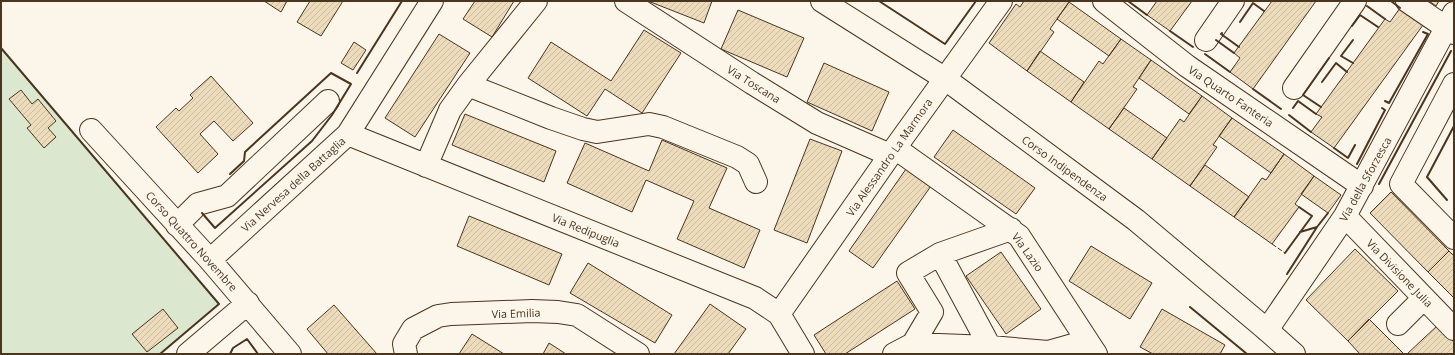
<svg xmlns="http://www.w3.org/2000/svg" width="1455" height="355" viewBox="0 0 1455 355" font-family="'Open Sans',sans-serif">
<style>
.garden{fill:#dce7d0;stroke:#887966}
.building{fill:url(#building-hatch);stroke:#4a3520}
.lines{fill:none;stroke-linecap:round;stroke-linejoin:round}
.minor-casing{stroke:#4a3520;stroke-width:24}
.major-casing{stroke:#4a3520;stroke-width:24}
.minor{stroke:#fbf6e9;stroke-width:22}
.major{stroke:#fbf6e9;stroke-width:22}
.fence{stroke:#4a3520;stroke-width:1;stroke-dasharray:5 2;stroke-linecap:butt}
.wall{stroke:#4a3520;stroke-width:2}
.labels{text-anchor:middle;dominant-baseline:central;stroke-width:3;stroke-linejoin:round;paint-order:stroke}
.street-label{font-size:11px;fill:#4a3520;stroke:#fbf6e9}
</style>
<defs>
<pattern id="building-hatch" width="6" height="6" patternUnits="userSpaceOnUse"><rect width="6" height="6" fill="#ecdcbc"/><path d="M-1 1l2-2M0 6l6-6M5 7l2-2" fill="none" stroke="#ccbda1"/></pattern>
</defs>
<rect width="100%" height="100%" fill="#fbf6e9"/>
<path class="garden" d="M1,48L219,304L160,354H1Z"/>
<path class="building" d="M264,1H287L281,12Z
M310,1H343L321,36L297,22Z
M475,1H514L492,37L463,19Z
M648,1H712L704,23Z
M1024,1H1067L1069,2L1050,29L1054,32L1027,71L989,43L1016,4L1020,7Z
M1157,1H1192L1170,31L1147,15Z
M1272,1H1316L1253,89L1230,72L1240,58L1234,53Z
M1429,1H1439L1436,6Z
M1069,2L1121,39L1109,56L1057,19Z
M1400,8L1423,25L1334,148L1311,132L1322,117L1316,114L1385,19L1390,22Z
M738,10L804,38L787,77L721,49Z
M644,30L681,53L642,113L605,89L587,116L528,78L551,42L611,81Z
M439,34L470,53L415,137L385,118Z
M1121,39L1151,60L1133,87L1137,89L1109,129L1071,102L1099,61L1103,64Z
M354,42L366,50L353,70L341,63Z
M1040,51L1084,82L1071,102L1027,71Z
M1151,60L1202,96L1189,114L1139,78Z
M824,63L889,92L872,131L807,102Z
M211,76L253,123L233,141L214,121L200,134L218,154L198,173L156,127L176,108L179,111L193,98L190,95Z
M21,90L32,104L38,99L56,121L48,128L56,137L44,148L27,128L31,125L9,99Z
M1202,96L1232,118L1213,145L1217,147L1190,186L1152,159L1180,119L1184,122Z
M1124,108L1167,138L1152,159L1109,129Z
M465,114L556,151L544,182L452,145Z
M1232,118L1284,154L1271,173L1219,136Z
M953,130L1035,188L1016,214L934,157Z
M810,139L842,151L807,243L774,230Z
M662,140L727,168L709,208L760,230L744,268L677,239L694,201L646,180L632,212L567,183L585,143L649,171Z
M1284,154L1314,176L1295,204L1299,207L1272,244L1234,217L1262,178L1266,180Z
M1205,165L1249,197L1234,217L1190,186Z
M906,169L931,186L873,268L849,251Z
M1314,176L1341,195L1328,213L1301,194Z
M1391,192L1449,251L1428,272L1370,213Z
M469,216L562,254L549,285L457,246Z
M1091,246L1152,283L1130,319L1069,281Z
M1355,249L1398,291L1348,341L1306,300Z
M1449,251L1454,256V298L1428,272Z
M1001,252L1041,309L1006,334L966,276Z
M588,263L672,315L655,343L570,293Z
M897,281L915,309L845,354H826L814,335Z
M710,304L746,329L728,354H674Z
M334,305L377,354H328L307,329Z
M163,309L178,328L147,352L132,334Z
M1162,309L1225,345L1220,354H1153L1140,347Z
M1369,319L1404,354H1360L1348,341Z
M1438,325L1454,342V354H1407Z
M472,334L504,354H459Z
M549,343L566,354H543Z"/>
<g class="lines">
<defs>
<path id="minor" d="M626,1L752,83L817,123L890,155
M1104,1L1187,66L1362,186
M1407,1L1454,33
M1206,40L1233,1
M1454,84L1401,184L1454,238
M468,85L551,118L583,129L597,132L649,124L663,127L737,157L748,164L756,182
M1294,88L1355,1
M91,130L210,260L290,354
M348,134L755,298L779,314L803,354
M895,148L1019,236L1096,354
M426,166L450,110L468,85L536,1
M1345,216L1454,329
M177,225L198,204L227,196L328,101
M940,254L990,347
M210,260L348,134L432,1
M779,314L890,155L1001,1
M1398,324L1424,298
M1267,330L1345,216L1454,13
M913,344L932,312L908,273L940,254L1011,229
M188,354L248,303
M406,354L404,344L413,329L438,316L451,314L532,311L558,312L577,315L638,354
M894,354L913,344L990,347L1048,352L1087,341"/>
<path id="major" d="M822,1L944,78L1136,220L1267,330L1294,354"/>
</defs>
<use href="#minor" class="minor-casing"/>
<use href="#major" class="major-casing"/>
<use href="#minor" class="minor"/>
<use href="#major" class="major"/>
<path class="fence" d="M1272,244L1285,253"/>
<path class="wall" d="M879,1L945,44L976,1
M1128,1L1147,15
M1391,1L1400,8
M1367,6L1385,19
M1240,22L1253,3L1264,11
M1352,26L1360,15L1378,27
M1170,31L1193,47
M1222,33L1221,34L1239,47
M1216,40L1234,53
M1353,40L1341,56L1353,63
M1,48L219,304L160,354
M1205,54L1230,72
M357,73L402,1
M1322,82L1336,63L1347,72
M1253,89L1281,109
M1385,101L1389,103L1428,34L1423,32
M1321,107L1303,95L1329,58
M1293,108L1298,101L1316,114
M1289,115L1311,132
M1334,148L1348,158L1355,145
M1357,164L1385,110L1382,108
M1379,184L1451,51
M1447,200L1427,177L1454,126
M202,213L215,228L312,141L332,115L351,84L331,73L245,152L244,161L230,174
M1300,232L1317,227L1328,213
M1285,253L1312,216L1299,207
M1287,274L1317,227
M1190,307L1247,354
M230,354L233,348L247,339L258,354"/>
</g>
<g class="labels">
<g class="street-label">
<text transform="translate(754 84) rotate(32)">Via Toscana</text>
<text transform="translate(1231 96) rotate(34)">Via Quarto Fanteria</text>
<text transform="translate(889 157) rotate(-55)">Via Alessandro La Marmora</text>
<text transform="translate(1065 168) rotate(36)">Corso Indipendenza</text>
<text transform="translate(1365 179) rotate(-61)">Via della Sforzesca</text>
<text transform="translate(293 184) rotate(-42)">Via Nervesa della Battaglia</text>
<text transform="translate(586 230) rotate(22)">Via Redipuglia</text>
<text transform="translate(192 241) rotate(48)">Corso Quattro Novembre</text>
<text transform="translate(1028 252) rotate(54)">Via Lazio</text>
<text transform="translate(1400 273) rotate(46)">Via Divisione Julia</text>
<text transform="translate(516 313) rotate(-2)">Via Emilia</text>
</g>
</g>
<rect width="1455" height="355" fill="none" stroke="#4a3520" stroke-width="4"/>
</svg>
